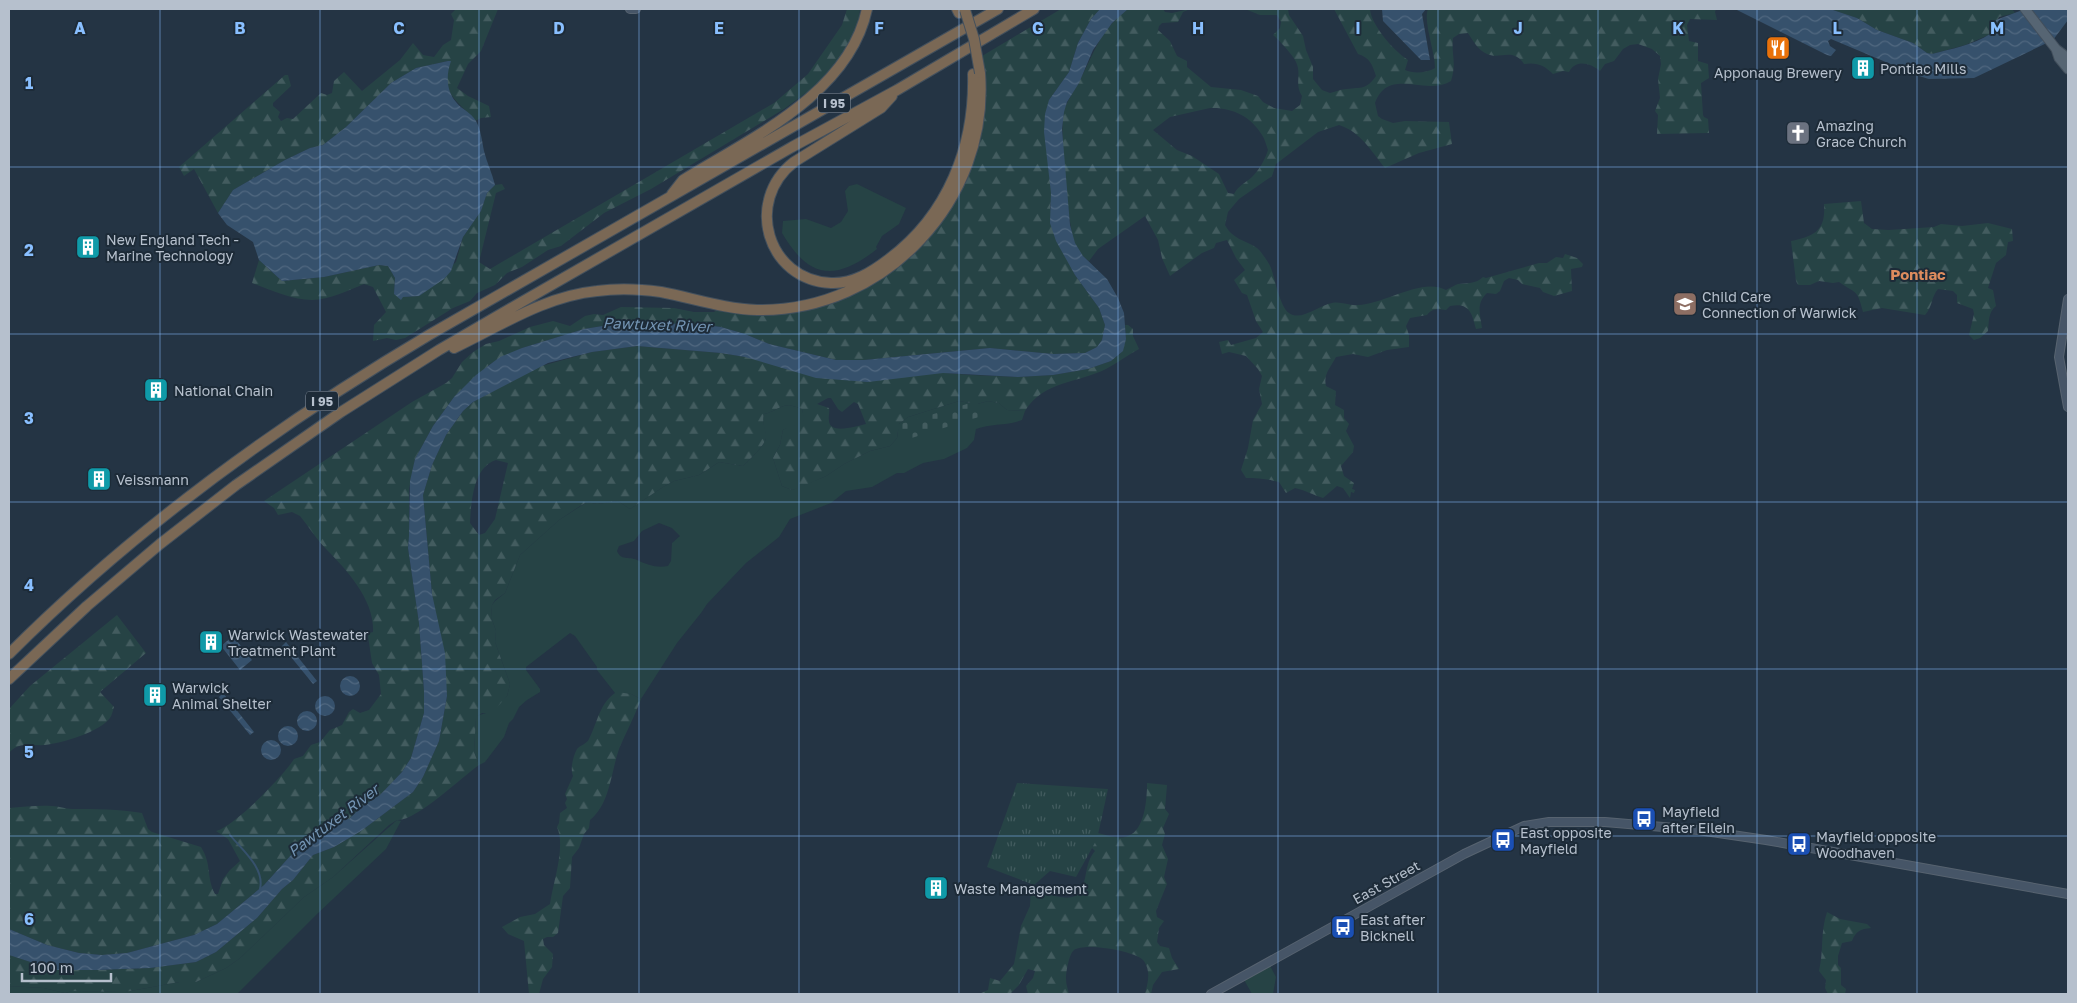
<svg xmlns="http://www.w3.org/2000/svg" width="2077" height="1003" viewBox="0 0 2077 1003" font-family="'Golos Text',sans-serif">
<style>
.green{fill:#264345;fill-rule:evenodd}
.forest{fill:url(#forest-firs);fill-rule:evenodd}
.cemetery{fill:url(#cemetery-stones)}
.park{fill:url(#park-tufts)}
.water{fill:url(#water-waves)}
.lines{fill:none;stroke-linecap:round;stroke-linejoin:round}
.stream{stroke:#36516c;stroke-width:2}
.secondary-casing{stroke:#576370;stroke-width:10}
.primary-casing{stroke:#424f5c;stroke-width:11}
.highway-casing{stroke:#43505d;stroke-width:12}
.secondary{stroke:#465567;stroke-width:8}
.primary{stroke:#566573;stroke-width:9}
.highway{stroke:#7a6855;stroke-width:10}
.highway-bridge-casing{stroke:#43505d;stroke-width:12;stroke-linecap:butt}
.highway-bridge{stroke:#7a6855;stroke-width:10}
.grid{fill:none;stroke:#89bfff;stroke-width:1;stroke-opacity:0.55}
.labels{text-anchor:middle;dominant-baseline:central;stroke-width:4;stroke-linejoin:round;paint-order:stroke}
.shield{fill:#1d2b38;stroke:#8893a0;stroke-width:1}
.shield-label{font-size:12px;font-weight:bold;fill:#b6c0cd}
.poi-label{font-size:14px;fill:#b6c0cd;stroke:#1d2b38;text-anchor:start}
.street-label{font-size:14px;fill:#b6c0cd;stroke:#1d2b38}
.neighbourhood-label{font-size:15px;font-weight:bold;fill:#df8c5e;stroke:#1d2b38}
.water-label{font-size:15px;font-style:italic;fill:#7394b3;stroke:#1d2b38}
.grid-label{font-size:16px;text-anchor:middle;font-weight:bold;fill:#89bfff;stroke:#1d2b38;stroke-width:4;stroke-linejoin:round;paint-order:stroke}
</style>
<defs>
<pattern id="forest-firs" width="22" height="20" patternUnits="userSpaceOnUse" patternTransform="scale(1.25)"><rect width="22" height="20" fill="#264345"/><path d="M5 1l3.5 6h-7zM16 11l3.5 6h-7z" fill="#435c5f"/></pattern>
<pattern id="cemetery-stones" width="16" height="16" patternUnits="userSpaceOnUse" patternTransform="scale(1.25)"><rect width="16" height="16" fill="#264345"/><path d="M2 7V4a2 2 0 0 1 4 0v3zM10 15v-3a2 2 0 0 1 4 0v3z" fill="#435c5f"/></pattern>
<pattern id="park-tufts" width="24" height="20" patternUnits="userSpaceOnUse" patternTransform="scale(1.25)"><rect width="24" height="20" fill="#264345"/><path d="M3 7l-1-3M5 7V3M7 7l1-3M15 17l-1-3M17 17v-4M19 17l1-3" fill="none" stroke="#435c5f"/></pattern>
<pattern id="water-waves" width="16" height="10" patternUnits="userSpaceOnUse" patternTransform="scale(1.25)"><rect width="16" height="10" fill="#36516c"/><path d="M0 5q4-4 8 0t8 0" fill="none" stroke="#516880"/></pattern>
</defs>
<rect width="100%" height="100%" fill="#243444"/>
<path class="green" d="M857,184L906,208L899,224L882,236L876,247L877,249C835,282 809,279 782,233L783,221L806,219L831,228L841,222L848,211L845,191L849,186Z
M959,401L977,404L988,401L999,403L1007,410L1025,411L1022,420C1007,426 991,423 976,429L974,440L967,448L944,459L923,463L904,473H897L872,487L846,491L831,503L790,519L779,537L746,563L707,604L701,613L677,643L641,699L631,694L615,693L597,670V667L575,636L570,633L526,667V670L540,689V692L527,700L519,707L513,719L509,723L504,737L485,762L479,765L474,752L476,716L486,713L500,702L507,696L510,684L495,642L496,631L491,617L492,605L495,601L505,593L520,555L559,520L587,502L597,504L618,501L630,509L663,487L674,481L699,475L719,462L743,466C749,460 765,445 766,438C766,429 761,424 764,414C783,409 781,400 802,409L805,420L799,424L783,430L780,445L773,458L782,486L792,490L826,476L844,464L870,451L890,446L897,438L899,424L908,417ZM659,523L672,528L680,536L672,543L671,561L668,566C656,568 648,565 637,560C629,556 621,561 617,551L619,546L634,541L642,531Z
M397,820L401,821L386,849L316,915L237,994H9V986L44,988L65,993L72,991L125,992L179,982H196L226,968L240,958L304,897L333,877Z
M1269,964L1276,977L1273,994H1252L1243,978Z"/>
<path class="forest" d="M456,9H498L481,51L468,64L457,88L468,96L489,106L491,117L481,118L475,121C458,100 439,94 450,62L448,61L416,68L391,83L346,127L323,145L310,148L285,160L233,190L218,213L194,169L184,176L179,167L285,75H288L291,86L273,103V106L280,112L278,117L281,121L287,118L293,119L321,93L327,95L332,93L334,81L344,72L362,91L400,60L413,43L423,55L434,57L443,45L451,40L454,20L451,14Z
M847,9H860L858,26L842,58L835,63L818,84L784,109L651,189L604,213L561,246L548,250L522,267L507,273L495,285L477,293L470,301L453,308L405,338L396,340L387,338L373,341L374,325L386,312L373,287L364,284C349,290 329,300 312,300C293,300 271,290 252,283L259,260L282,281L324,277L379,265L388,266L395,278L394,294L403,297L419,296L456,262L463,237L481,211L487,193L495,185L502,184L505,189L496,193L479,262L490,269L774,103L808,74L842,25Z
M1061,9H1100L1091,19L1078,43L1069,72L1049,100L1048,165L1052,193L1050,208L1067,257L1075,275L1099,308L1105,325L1102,340L1097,347L1085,353L1053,354L990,348L864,360H836L769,344L745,334L721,327L697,324L621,323L584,329L522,348L490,364L454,397L433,426L415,459L409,489V536L408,548L419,623L424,691V713L411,758L402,772L380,795L361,807L349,819L342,821L334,820L325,824L316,839L292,854L264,885L217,924L194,935L127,953L102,955L79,953L47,945L9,929V808C23,807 38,805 52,806C59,806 65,809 72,809C95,809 119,809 142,813L148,829L152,832L201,847C212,864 206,877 215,894H218L223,879L230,870L240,861L228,839L216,831C235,826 284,775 294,759L303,756L311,745L320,742L330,730L342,725L349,712L353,709L360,713L369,710L381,694L379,675L372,663L368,636L369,633L373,632C375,601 347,570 327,550C317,540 309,527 300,516L292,512L278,515L274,508L264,501L412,402L446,383L452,378L462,362L473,352L486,344L499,341L530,327L553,321L570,326L585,316L594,314L603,315L621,307L674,308L694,312H714L717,310L769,313L823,305L855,293L892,271L933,233L946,215L961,188L977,59Z
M1128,9H1163L1165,12L1172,13L1190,9L1183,12L1178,22L1162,23L1159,26L1158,30L1170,41L1177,56L1187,61V67L1211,87L1241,90L1258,96L1263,102L1274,108L1292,111L1300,105L1302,96C1294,84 1302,74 1296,62C1293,55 1279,40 1273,35L1280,28L1281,22L1277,15H1260L1245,9H1288L1289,15L1303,36L1306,50L1313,67V79L1322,90L1330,93C1335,92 1341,89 1347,89C1362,87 1366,90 1376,76C1372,64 1370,58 1358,54L1334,9H1370C1371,25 1394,51 1408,60L1405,70C1413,74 1427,73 1435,68C1435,51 1423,22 1428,9H1716L1715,12L1717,20L1690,19L1687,25L1689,41L1698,43V61L1708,64L1709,78L1701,83L1703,115L1704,117L1708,119L1709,133L1657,134L1658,115L1655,111L1660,98L1658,79L1661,64L1660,56L1652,49L1638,44L1630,45L1623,49L1614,61L1605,64L1600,71C1590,63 1576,59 1569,72L1563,71L1553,74C1544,65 1537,62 1524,64C1513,47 1499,60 1487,54C1478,50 1473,41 1468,33L1459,34L1453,38C1451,55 1457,62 1451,81C1424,97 1389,66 1375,103L1378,116L1382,119L1393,123L1405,121L1449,122L1452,144L1419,153L1385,168C1371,151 1361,132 1339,125L1318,132L1276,164L1272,176L1239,199L1228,212L1225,225C1235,244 1255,240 1263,255C1266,259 1269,263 1271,268C1275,279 1280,307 1289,313C1301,322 1319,305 1332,303C1341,301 1349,306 1358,305C1385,304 1422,277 1446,290C1450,288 1455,285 1458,284C1467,283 1476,284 1483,277L1486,278L1539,263H1547L1556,257L1563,258L1565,254L1577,258L1583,264L1582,267L1571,269L1572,291L1554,296L1543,292L1540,288L1522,284L1518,280L1509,278L1504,281L1500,291L1496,294L1487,293C1476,303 1480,314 1482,328L1476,329C1472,314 1470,302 1450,306L1446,310C1438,309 1432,308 1427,315L1410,318L1406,326L1409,335V347L1387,350L1368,357L1353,354L1336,357C1331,367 1323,374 1326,386L1336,391L1335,405L1344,410V418L1349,424L1346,431L1354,446L1353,452L1341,466L1344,476L1354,483L1352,489L1355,490L1354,493L1351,492L1350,498L1343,488L1337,486L1323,498C1313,495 1305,490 1295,488L1286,493L1279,482C1268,479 1257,478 1246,478L1241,470L1248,448L1253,420L1262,404L1259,389L1262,376L1258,369L1246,356L1229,352L1222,354L1219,342L1228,340L1231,345L1256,338L1263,332L1256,321L1247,295L1242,293L1234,280L1245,270L1236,258L1227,240L1216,243L1214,248L1202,253L1170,276L1162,258L1158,240L1145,216L1098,249L1089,261C1083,257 1078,251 1075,244C1068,227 1059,128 1064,111C1067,101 1073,93 1078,84C1093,56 1100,29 1128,9ZM1210,108C1231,107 1251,116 1262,135C1265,139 1266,145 1268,150C1265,160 1259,170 1252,177C1245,183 1238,186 1234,194L1228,193L1219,174L1192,156L1177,150L1153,130L1170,117Z
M1830,9H2012L2015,13L1999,17L1991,34L1965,45L1932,54L1927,53L1913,43L1877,30L1857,18Z
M1861,201L1864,223L1872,229L1889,230L1934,227L1941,224L1962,226L1988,223L2012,229L2013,241L2008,242L2006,255L1996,263L1988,288L1993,290L1996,306C1988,312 1989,322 1988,331L1980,338L1974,340L1969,335L1974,314L1973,309L1957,303V295L1953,291L1938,289C1931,297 1933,306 1925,315L1882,308L1863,312C1857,288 1856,294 1839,282L1833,283L1819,281L1810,285H1798L1796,281L1791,241C1815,236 1826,230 1824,204Z
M1125,325H1128L1133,329V336L1139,349C1128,355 1117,363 1106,369C1078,383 1043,381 1025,411L1007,410L999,403L988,401L977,404L959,401L908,417L899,424L897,438L890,446L870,451L844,464L826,476L801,487L792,490L782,486L773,458L780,445L783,430C790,425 797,426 804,420L802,409C781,400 783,409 764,414C761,424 767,429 766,438C765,445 749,460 743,466L719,462L699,475L674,481L663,487L630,509L618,501L597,504L587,502L580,506L559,520L520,555L505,593L495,600L492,605L491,617L496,631L495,642L510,684L507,696L492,713H482L476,717L474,752L479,765C462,777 415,822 397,820L389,825L333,877L304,897L240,958L226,968L196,982H179L125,992L72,991L65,993L44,988L9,986V955L55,970H96L149,968L196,962L216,952L257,918L282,889L293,880L313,855L334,847L361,831L413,792L423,777L439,741L447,696L432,594L423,495L432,465L446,435L463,411L473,402L538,367L592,352L637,346L721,353L745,357L970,375L1018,377L1053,375L1088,369L1111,361L1120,354L1126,339ZM828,398H831L838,409L842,412L854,402L858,404L866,424C857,426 830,435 829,421C828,416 830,413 829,408L817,404ZM496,460L508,463L495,519L485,533L479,535L470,523C471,503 473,467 496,460Z
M117,615L146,653L100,692L114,707C113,710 112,715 110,718C100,732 62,743 45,745C32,746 19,741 9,753V709L30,686Z
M617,692L631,694L641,699C635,716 626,732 619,749C611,772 610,804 590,820L589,828L584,834L579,848L572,857L570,888L563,896L558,933L553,937H547L543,939L544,945L553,954L552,967L543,979L539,994H529L524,941L508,934L502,927L520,917L535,914L550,904C553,882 566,847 557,827L559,823L560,813L567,808L565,803L567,799L565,794L573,776C570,769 573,756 577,749C580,745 587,744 589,739C597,724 600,701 617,692Z
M1147,783L1167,785L1165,809L1169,814L1163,828L1165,834L1162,845L1168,859L1164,877L1167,884L1156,911L1157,917L1164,921L1159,928L1157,942L1160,946L1169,948L1172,958L1179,969L1162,972L1153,985L1151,994H1145C1148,982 1151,972 1144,961C1137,951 1084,942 1074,950C1069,954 1066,972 1066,979C1066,984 1068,990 1069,994H1028L1026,986L1033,978L1035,971L1028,969L1019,985L1011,993L979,994L988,990L990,978L1000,981L1014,964L1021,926L1030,906L1031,888C1044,892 1074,907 1082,889C1084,884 1085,878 1086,873C1088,864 1089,858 1095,851L1092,848L1097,833C1107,835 1119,840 1128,836C1145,830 1147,799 1147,783Z
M1827,912L1840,919L1867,924L1871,928C1860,929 1856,931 1852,941L1842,943L1838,956V965L1841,968V985L1846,989L1845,994H1828L1825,988L1826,980L1819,971C1824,950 1820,933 1827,912Z"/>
<path class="cemetery" d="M977,401L982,416L902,441L897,425Z"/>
<path class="park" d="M1017,783L1108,789L1097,839L1076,877L1050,871L1034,885L987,867Z"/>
<path class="water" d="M1100,9H1128L1112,23L1093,50L1079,83L1067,102L1064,112L1062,129L1070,225L1075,243L1083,256L1107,279L1118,298L1124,313L1126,339L1123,351L1111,361L1088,369L1053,375L1018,377L943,373L868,382L816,378L745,357L721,353L637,346L592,352L548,363L473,402L463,411L446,435L432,465L423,495L432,594L445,653L447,696L439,741L423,777L413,792L361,831L334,847L313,855L293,880L282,889L257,918L216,952L196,962L150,968L96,970H55L9,955V929L47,945L79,953L102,955L127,953L194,935L217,924L264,885L292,854L316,839L325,824L329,821L349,819L361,807L380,795L402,772L411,758L424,713V691L419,623L408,548L409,536L410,481L415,459L433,426L454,397L476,375L500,357L522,348L584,329L621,323L697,324L721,327L745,334L769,344L836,360H864L990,348L1053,354L1085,353L1097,347L1102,340L1105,325L1099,308L1075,275L1056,241L1050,223L1051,193L1044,132L1045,114L1049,100L1069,72L1078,43L1091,19Z
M1382,9H1426L1422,14L1430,60H1421L1383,21Z
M1735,9H1830L1857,18L1877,30L1913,43L1927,53L1932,54C1950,49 1974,45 1990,34C1995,31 1995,25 1996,20L2025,9H2068V20L2053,40L1974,78L1929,79L1919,76L1831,39L1828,41L1830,46L1836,50L1831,56L1827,55Z
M448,61H451C446,75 446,90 456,102C461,109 471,112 476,121C481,130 482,141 484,151C487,163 492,173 495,185L487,193L481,211L463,237L451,271L444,279L419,296L403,297L401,300L394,294L395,278L388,266L379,265L324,277L282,281L259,260L253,242L227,225L218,213L233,190L285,160L310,148L323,145L346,127L391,83L416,68Z
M233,636L252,660L240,670L221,646Z
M286,642L317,681L313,684L282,646Z
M340 686a10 10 0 1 1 20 0a10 10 0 1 1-20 0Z
M223,693L254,732L250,735L219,697Z
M315 706a10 10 0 1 1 20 0a10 10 0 1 1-20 0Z
M297 721a10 10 0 1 1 20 0a10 10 0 1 1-20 0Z
M278 736a10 10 0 1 1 20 0a10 10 0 1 1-20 0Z
M261 750a10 10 0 1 1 20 0a10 10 0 1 1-20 0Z"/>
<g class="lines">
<path class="stream" d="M230,835C242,850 265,868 260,889"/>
<defs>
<path id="secondary" d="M630,9H636
M2068,299L2059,357L2068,407
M1211,994L1464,854L1524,826L1549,822H1605L1698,830L1766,840L2068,894"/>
<path id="primary" d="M2025,9L2056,49L2059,58L2068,69
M2056,49L2068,58"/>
<path id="highway" d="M957,9L959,13
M892,96L881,108L794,162C744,201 767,280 831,283C853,284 872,272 889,259C948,215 975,146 973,74
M672,194L683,180C751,138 849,94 867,9
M454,348C500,326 545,296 597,291C618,288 640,289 661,292C693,298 724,309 757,310C885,312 990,200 980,73
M9,654C134,529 277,425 429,335L998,9
M9,679L87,606L160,544L236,485L341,412L439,350L520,303L792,147L897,90L1034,9"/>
</defs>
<use href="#secondary" class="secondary-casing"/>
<use href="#primary" class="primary-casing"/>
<use href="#highway" class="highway-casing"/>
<use href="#secondary" class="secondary"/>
<use href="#primary" class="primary"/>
<use href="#highway" class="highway"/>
<defs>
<path id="highway-bridge" d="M965,10L974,39L980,73"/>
</defs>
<use href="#highway-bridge" class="highway-bridge-casing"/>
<use href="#highway-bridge" class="highway-bridge"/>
</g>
<path class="grid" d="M160,9V994M320,9V994M479,9V994M639,9V994M799,9V994M959,9V994M1118,9V994M1278,9V994M1438,9V994M1598,9V994M1757,9V994M1917,9V994M9,167H2068M9,334H2068M9,502H2068M9,669H2068M9,836H2068"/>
<defs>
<symbol id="restaurant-square" viewBox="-11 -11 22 22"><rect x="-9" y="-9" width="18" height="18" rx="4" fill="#e8710a" stroke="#1d2b38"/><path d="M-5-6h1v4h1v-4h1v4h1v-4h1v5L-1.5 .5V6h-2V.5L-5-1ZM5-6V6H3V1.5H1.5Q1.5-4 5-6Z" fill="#fff"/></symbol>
<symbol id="building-square" viewBox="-11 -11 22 22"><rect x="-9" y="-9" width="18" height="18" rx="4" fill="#0f9aa8" stroke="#1d2b38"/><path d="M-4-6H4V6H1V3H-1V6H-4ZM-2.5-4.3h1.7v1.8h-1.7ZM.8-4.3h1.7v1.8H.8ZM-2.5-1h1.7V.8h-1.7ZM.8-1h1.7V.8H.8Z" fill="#fff"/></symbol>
<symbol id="church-square" viewBox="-11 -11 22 22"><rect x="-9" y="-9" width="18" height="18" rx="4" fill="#6b7280" stroke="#1d2b38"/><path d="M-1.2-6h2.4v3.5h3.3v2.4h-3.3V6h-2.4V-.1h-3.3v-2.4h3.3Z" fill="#fff"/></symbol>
<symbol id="school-square" viewBox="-11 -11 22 22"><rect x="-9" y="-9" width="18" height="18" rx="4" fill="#8d6e63" stroke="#1d2b38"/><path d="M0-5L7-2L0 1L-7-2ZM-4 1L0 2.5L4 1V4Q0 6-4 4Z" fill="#fff"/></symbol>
<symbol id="bus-square" viewBox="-11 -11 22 22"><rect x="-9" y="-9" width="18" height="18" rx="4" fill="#1a4fb4" stroke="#1d2b38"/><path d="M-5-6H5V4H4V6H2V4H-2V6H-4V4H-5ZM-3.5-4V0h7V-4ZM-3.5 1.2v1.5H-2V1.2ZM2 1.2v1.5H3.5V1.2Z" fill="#fff"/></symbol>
</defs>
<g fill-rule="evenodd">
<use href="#restaurant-square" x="1764" y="34" width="28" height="28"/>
<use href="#building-square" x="1849" y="54" width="28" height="28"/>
<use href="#church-square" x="1784" y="119" width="28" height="28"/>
<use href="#building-square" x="74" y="233" width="28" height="28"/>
<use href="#school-square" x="1671" y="290" width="28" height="28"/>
<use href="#building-square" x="142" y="376" width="28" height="28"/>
<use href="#building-square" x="85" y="465" width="28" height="28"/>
<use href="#building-square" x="197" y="628" width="28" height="28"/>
<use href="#building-square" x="141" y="681" width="28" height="28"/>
<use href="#bus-square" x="1630" y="805" width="28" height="28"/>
<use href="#bus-square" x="1489" y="826" width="28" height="28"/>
<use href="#bus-square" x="1785" y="830" width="28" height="28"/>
<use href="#building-square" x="922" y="874" width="28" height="28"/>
<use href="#bus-square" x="1329" y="913" width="28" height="28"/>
</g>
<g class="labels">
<g class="shield">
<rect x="818" y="93.5" width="32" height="19" rx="4"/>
<rect x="306" y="391.5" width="32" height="19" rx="4"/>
</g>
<g class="shield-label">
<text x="834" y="103">I 95</text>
<text x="322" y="401">I 95</text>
</g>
<g class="poi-label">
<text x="1880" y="68">Pontiac Mills</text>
<text x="1778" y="72" text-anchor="middle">Apponaug Brewery</text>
<text x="1816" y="125">Amazing<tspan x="1816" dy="16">Grace Church</tspan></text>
<text x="106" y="239">New England Tech -<tspan x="106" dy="16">Marine Technology</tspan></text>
<text x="1702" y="296">Child Care<tspan x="1702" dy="16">Connection of Warwick</tspan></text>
<text x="174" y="390">National Chain</text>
<text x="116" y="479">Veissmann</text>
<text x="228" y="634">Warwick Wastewater<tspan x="228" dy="16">Treatment Plant</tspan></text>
<text x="172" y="687">Warwick<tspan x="172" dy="16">Animal Shelter</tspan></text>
<text x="1662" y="811">Mayfield<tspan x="1662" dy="16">after Eilein</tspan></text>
<text x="1520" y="832">East opposite<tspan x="1520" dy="16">Mayfield</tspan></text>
<text x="1816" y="836">Mayfield opposite<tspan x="1816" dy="16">Woodhaven</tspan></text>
<text x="954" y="888">Waste Management</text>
<text x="1360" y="919">East after<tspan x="1360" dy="16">Bicknell</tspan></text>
</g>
<g class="street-label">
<text transform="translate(1386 882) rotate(-29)">East Street</text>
</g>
<g class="neighbourhood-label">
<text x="1918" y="274">Pontiac</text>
</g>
<g class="water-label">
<text transform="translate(657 324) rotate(2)">Pawtuxet River</text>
<text transform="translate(333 820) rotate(-37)">Pawtuxet River</text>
</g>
</g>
<g class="grid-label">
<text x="80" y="34">A</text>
<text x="240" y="34">B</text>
<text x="399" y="34">C</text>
<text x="559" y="34">D</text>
<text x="719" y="34">E</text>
<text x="879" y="34">F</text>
<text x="1038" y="34">G</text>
<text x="1198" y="34">H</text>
<text x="1358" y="34">I</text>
<text x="1518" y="34">J</text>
<text x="1678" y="34">K</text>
<text x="1837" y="34">L</text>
<text x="1997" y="34">M</text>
<text x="29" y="89">1</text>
<text x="29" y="256">2</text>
<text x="29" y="424">3</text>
<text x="29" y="591">4</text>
<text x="29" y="758">5</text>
<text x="29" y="925">6</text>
</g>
<rect width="2077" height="1003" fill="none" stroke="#b6c0cd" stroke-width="20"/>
<path d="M22 973v8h89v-8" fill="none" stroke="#b6c0cd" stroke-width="2.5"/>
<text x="30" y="973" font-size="15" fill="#b6c0cd" stroke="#1d2b38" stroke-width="4" paint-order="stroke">100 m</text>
</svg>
